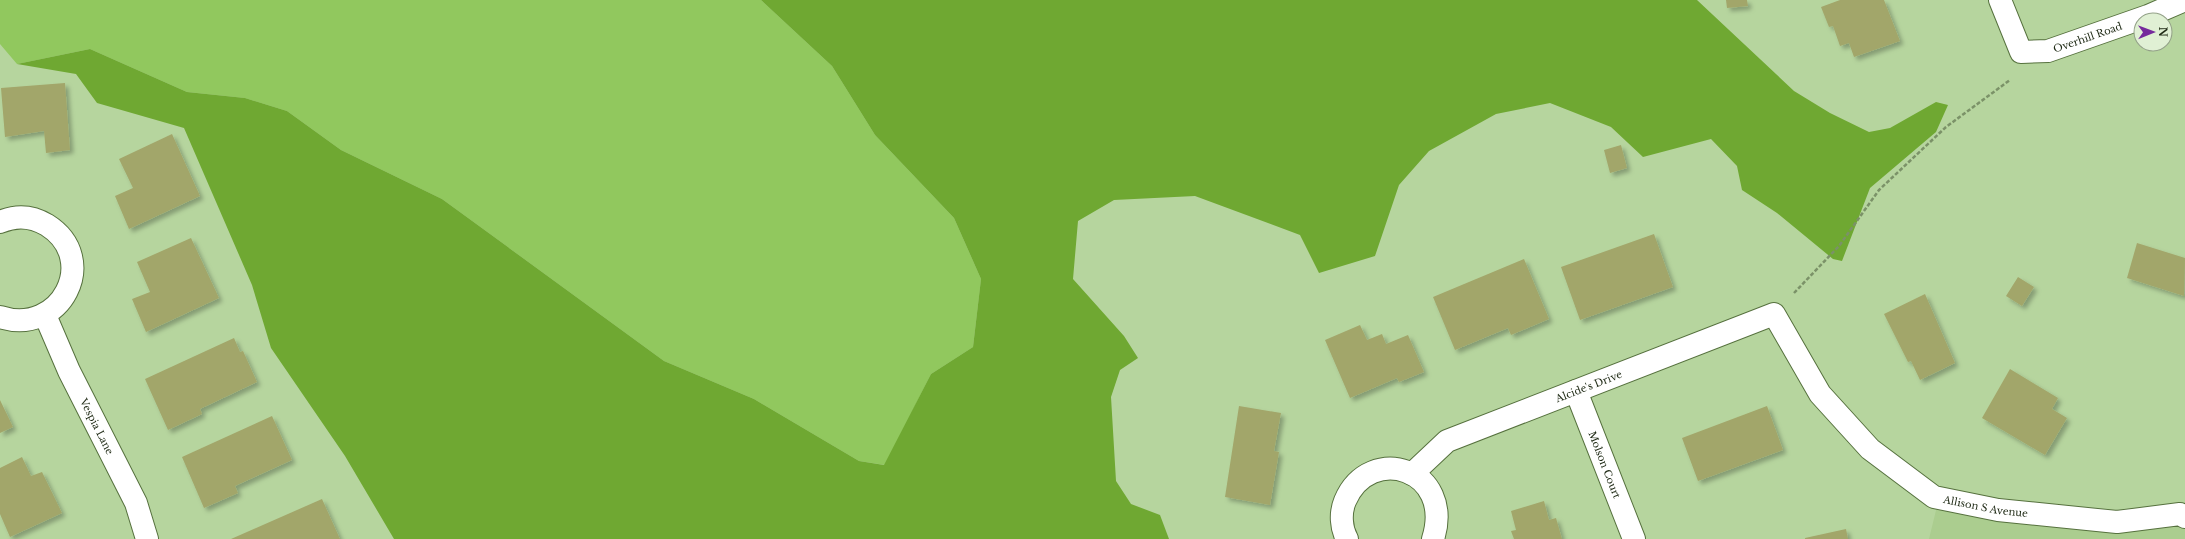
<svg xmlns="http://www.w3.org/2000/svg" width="2185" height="539" viewBox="0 0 2185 539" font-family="'Libre Baskerville',serif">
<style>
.built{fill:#abcd8f}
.green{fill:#91c85e}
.forest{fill:#6fa832}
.building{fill:#a2a66a;filter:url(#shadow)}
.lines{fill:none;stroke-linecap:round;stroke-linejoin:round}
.minor-casing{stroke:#56713e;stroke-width:24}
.path{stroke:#7b9268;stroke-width:2.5;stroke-dasharray:4 2;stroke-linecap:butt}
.minor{stroke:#fff;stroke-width:22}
.labels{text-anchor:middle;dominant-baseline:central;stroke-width:3;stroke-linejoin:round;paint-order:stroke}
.street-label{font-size:10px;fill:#1f2a15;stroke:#e0f0d4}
</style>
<defs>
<filter id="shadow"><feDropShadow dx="3.5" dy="3.5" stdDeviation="2" flood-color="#0004"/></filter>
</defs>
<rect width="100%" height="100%" fill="#b6d59e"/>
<path class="built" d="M1939,498L2105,521L2185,514V539H1929Z"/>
<path class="green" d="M0,0H761L832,66L875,135L954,218L981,279L973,347L931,374L885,465L859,461L754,399L664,361L442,199L341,150L287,111L245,98L187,92L90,49L17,64L0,44Z"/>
<path class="forest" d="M761,0H1697L1794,91L1830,113L1869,132L1890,128L1936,102L1948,105L1936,132L1870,188L1842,261L1833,259L1777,213L1742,190L1737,166L1711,139L1643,157L1611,127L1550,103L1496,114L1429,151L1399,185L1375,256L1319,273L1300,235L1195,196L1114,200L1078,221L1073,279L1124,336L1138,358L1120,370L1111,397L1116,481L1131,504L1160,515L1169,539H394L345,456L271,348L252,285L184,128L97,103L76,74L17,64L90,49L187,92L245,98L287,111L341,150L442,199L664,361L754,399L859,461L884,465L931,374L973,347L981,279L954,218L875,135L832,66Z"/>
<path class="building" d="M1726,0H1747L1748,6L1727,8Z
M1840,0H1884L1900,41L1854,57L1849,43L1840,46L1833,26L1829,27L1821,7Z
M65,83L70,150L46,153L44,131L5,137L1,88Z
M172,134L200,196L129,229L115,196L133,188L119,159Z
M1621,145L1627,168L1610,173L1604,150Z
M1654,234L1673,287L1580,320L1561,267Z
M191,238L219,298L146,332L132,299L150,292L137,262Z
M2137,243L2185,258L2184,296L2127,278Z
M1524,259L1549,319L1511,335L1508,328L1455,350L1433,297Z
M2018,277L2034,287L2022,306L2006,296Z
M1925,294L1955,363L1920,380L1911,361L1908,362L1884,314Z
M1360,325L1367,340L1382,334L1386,344L1408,335L1424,372L1399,382L1397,378L1350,398L1325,340Z
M234,338L240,352L243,351L257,382L200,409L202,414L168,430L145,379Z
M2010,369L2058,398L2052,409L2067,418L2045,455L1982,418Z
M0,400L13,427L0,433Z
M1239,406L1281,413L1274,451L1279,452L1270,505L1225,497Z
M1767,406L1783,450L1698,481L1682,438Z
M272,416L292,460L235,486L238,493L204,508L182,457Z
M22,457L31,476L42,472L62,513L10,537L0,514V468Z
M322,499L340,539H231Z
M1544,501L1549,520L1556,518L1562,539H1514L1511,531L1516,530L1511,511Z
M1846,529L1848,539H1805V538Z"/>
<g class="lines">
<defs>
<g id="minor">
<path id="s1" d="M2000,0L2021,52L2048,51L2148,16L2185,0"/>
<path d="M0,222C16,215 32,216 47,225C101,259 61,337 0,317"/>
<path id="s2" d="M45,315L69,371L136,503L147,539"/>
<path id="s3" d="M1576,391L1634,539"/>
<path id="s4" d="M1412,474L1447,441L1774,314L1820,394L1870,449L1934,497L1998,510L2117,522L2180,514L2185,517"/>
<path d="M1347,539C1341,528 1340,513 1345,501C1370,442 1455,469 1433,539"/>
</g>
</defs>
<use href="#minor" class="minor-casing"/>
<path class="path" d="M1794,293L1839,246L1879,190L1946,127L2010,80"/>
<use href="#minor" class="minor"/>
</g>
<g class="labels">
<g class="street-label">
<text stroke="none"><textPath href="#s1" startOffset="125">Overhill Road</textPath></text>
<text stroke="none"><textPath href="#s4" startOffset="200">Alcide's Drive</textPath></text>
<text stroke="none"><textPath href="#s2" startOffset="123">Vespia Lane</textPath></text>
<text stroke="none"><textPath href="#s3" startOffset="79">Molson Court</textPath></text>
<text stroke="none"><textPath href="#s4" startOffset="698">Allison S Avenue</textPath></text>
</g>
</g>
<g transform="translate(2153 32) rotate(89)"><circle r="19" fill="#e0f0d4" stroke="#93a188"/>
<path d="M0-3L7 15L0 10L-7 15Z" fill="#762a9c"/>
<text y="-6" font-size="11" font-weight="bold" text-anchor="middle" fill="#1f2a15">N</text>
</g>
</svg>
